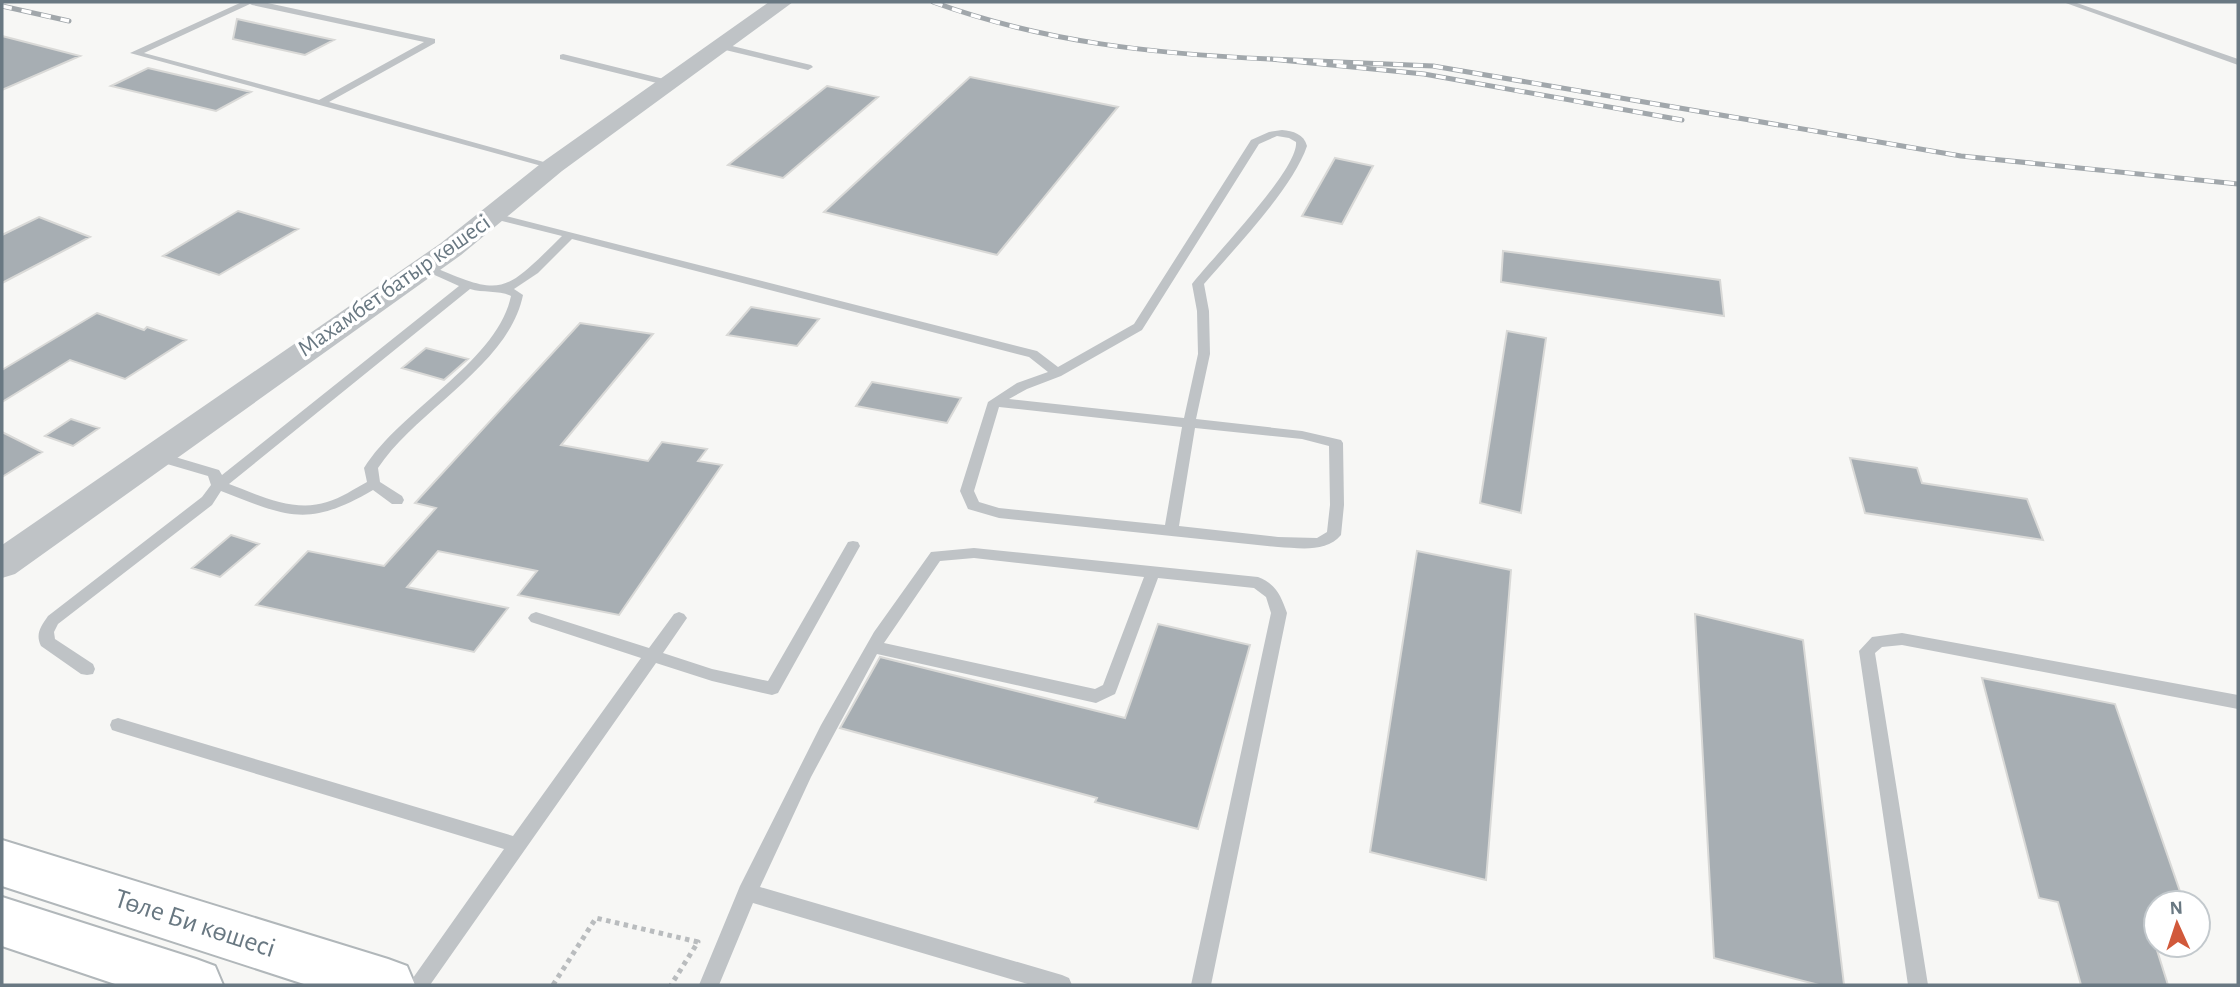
<svg xmlns="http://www.w3.org/2000/svg" width="2240" height="987" viewBox="0 0 2240 987" font-family="'Alegreya Sans',sans-serif">
<style>
.building{fill:#a7aeb3;stroke:#d9d9d7;stroke-width:2}
.lines{fill:none;stroke-linecap:round;stroke-linejoin:round}
.secondary-casing{stroke:#b1b7ba;stroke-width:4}
.path{stroke:#b9bcbe;stroke-width:5;stroke-dasharray:4.5 4.5;stroke-linecap:butt}
.service{fill:#bfc3c6;fill-rule:evenodd}
.tertiary{fill:#bfc3c6;fill-rule:evenodd}
.secondary{fill:#fff;fill-rule:evenodd}
.rail-casing{stroke:#a1a7ab;stroke-width:5}
.rail{stroke:#fff;stroke-width:3.5;stroke-dasharray:10;stroke-linecap:butt}
.labels{text-anchor:middle;dominant-baseline:central;stroke-width:7;stroke-linejoin:round;paint-order:stroke}
.street-label{font-size:24px;fill:#697882;stroke:#fff}
.near-street-label{font-size:28px;fill:#697882;stroke:#fff}
</style>
<rect width="100%" height="100%" fill="#f7f7f5"/>
<path class="building" d="M237,19L334,40L305,55L233,39Z
M2,36L80,56L2,90Z
M148,68L251,92L216,111L111,86Z
M970,77L1118,107L997,255L824,212Z
M827,86L878,97L783,178L728,165Z
M1335,158L1373,166L1342,224L1302,216Z
M238,211L298,229L219,275L163,256Z
M39,217L90,237L2,283V235Z
M1503,251L1720,280L1724,316L1501,282Z
M751,307L819,319L797,346L727,335Z
M97,313L144,330L147,327L186,340L125,379L70,360L2,402V370Z
M580,323L653,334L561,445L648,461L662,442L707,449L698,461L722,465L619,615L518,595L537,571L438,551L407,587L508,608L474,652L256,605L308,551L384,566L436,508L415,503Z
M1507,331L1546,338L1521,513L1480,503Z
M426,348L468,359L444,380L402,368Z
M872,382L961,398L947,423L856,406Z
M71,419L99,428L73,446L45,436Z
M2,432L42,452L2,477Z
M1850,458L1917,468L1922,483L2027,499L2043,540L1865,513Z
M231,535L259,544L220,577L192,568Z
M1417,551L1511,570L1486,880L1370,852Z
M1695,614L1803,640L1844,985H1819L1714,958Z
M1158,624L1250,645L1198,829L1095,802L1097,798L840,728L880,657L1125,718Z
M1982,678L2115,704L2184,903H2156V947L2168,985H2081L2058,902L2039,898Z"/>
<g class="lines">
<defs>
<path id="secondary" d="M2,840L388,959L407,966L415,985H307L2,886Z
M2,897L196,959L215,966L223,985H118L2,946Z"/>
</defs>
<use href="#secondary" class="secondary-casing"/>
<path class="path" d="M553,985L596,918L698,942L671,985"/>
<path class="service" d="M242,2H263L435,39V43L329,102L558,166L557,168H549L130,53ZM250,4L252,5L424,42L319,100L144,53Z
M2063,2H2074L2238,59V65Z
M720,43L811,65L813,67L808,70L717,48V44Z
M563,54L672,81L674,83L669,86L560,59V55Z
M1282,130C1293,131 1304,134 1307,146C1293,188 1234,249 1204,284L1209,311L1210,354L1196,419L1302,431L1341,440L1343,443L1344,505L1341,535C1326,553 1299,548 1278,547L999,518L968,509L960,491L988,402L1017,383L1048,372L1029,357L572,239L538,273L514,289L523,295C509,365 416,410 378,468L380,482L402,496L404,500L402,504H392L373,490C308,528 288,517 221,491L212,505L58,624L54,632L55,639L93,664L95,669L93,674L87,675L81,674L41,646C35,634 41,626 48,616L202,497L211,485L208,476L150,459L148,456L150,453L155,451L219,470L222,475L459,286L419,268V264H427C504,298 503,294 562,236L490,218V214L494,213L1037,351L1058,367L1134,324L1251,140L1269,132ZM1277,136L1289,138L1296,142C1299,169 1212,258 1192,284L1197,311L1198,354L1184,418L1009,399L1027,389L1061,376L1142,330L1259,144ZM470,289C483,293 499,290 511,296C497,362 401,409 364,468L367,482C354,489 341,498 327,502C294,513 259,495 229,484ZM999,407L1182,427L1165,525L999,508L979,502L974,491ZM1195,428L1302,439L1329,446L1330,505L1327,532L1317,538L1278,537L1179,526Z
M853,541L858,542L860,546L778,693L772,695L712,681L656,663L430,985H408L504,849L118,732L112,730L110,725L112,720L118,718L513,836L641,658L531,622L528,618L531,614L536,612L649,648L674,614L679,612L684,614L687,618L663,653L712,669L768,681L848,542Z
M974,548L1258,577C1276,584 1281,596 1287,613L1211,985H1191L1271,613L1266,597L1254,588L1158,578L1117,689L1115,694L1096,703L877,654L811,777L760,887L1062,975L1069,978L1072,985H1031L753,903L719,985H699L740,886L821,725L874,632L931,552ZM974,558L1144,577L1103,685L1095,689L884,643L940,561Z
M1902,633L2238,695V709L1902,645L1882,647L1875,653L1928,985H1908L1859,651L1872,637Z"/>
<path class="tertiary" d="M769,2H793L562,171L461,255L15,574L2,578V545L441,243L544,161Z"/>
<use href="#secondary" class="secondary"/>
<defs>
<path id="rail" d="M933,2C1043,42 1154,54 1270,59
M2,6L69,21
M1682,120L1424,74L1270,59L1433,66L1961,156L2238,184"/>
</defs>
<use href="#rail" class="rail-casing"/>
<use href="#rail" class="rail"/>
</g>
<g class="labels">
<g class="street-label">
<text transform="translate(394 286) rotate(-35)">Махамбет батыр көшесі</text>
</g>
<g class="near-street-label">
<text transform="translate(195 924) rotate(18)">Төле Би көшесі</text>
</g>
</g>
<rect width="2240" height="987" fill="none" stroke="#697882" stroke-width="7"/>
<g transform="translate(2177 924) rotate(357)"><circle r="33" fill="#ffffff" stroke="#c3c9cd" stroke-width="2"/>
<path d="M0-5L12 26L0 18L-12 26Z" fill="#d1593b"/>
<text y="-10" font-size="19" font-weight="bold" text-anchor="middle" fill="#697882">N</text>
</g>
</svg>
